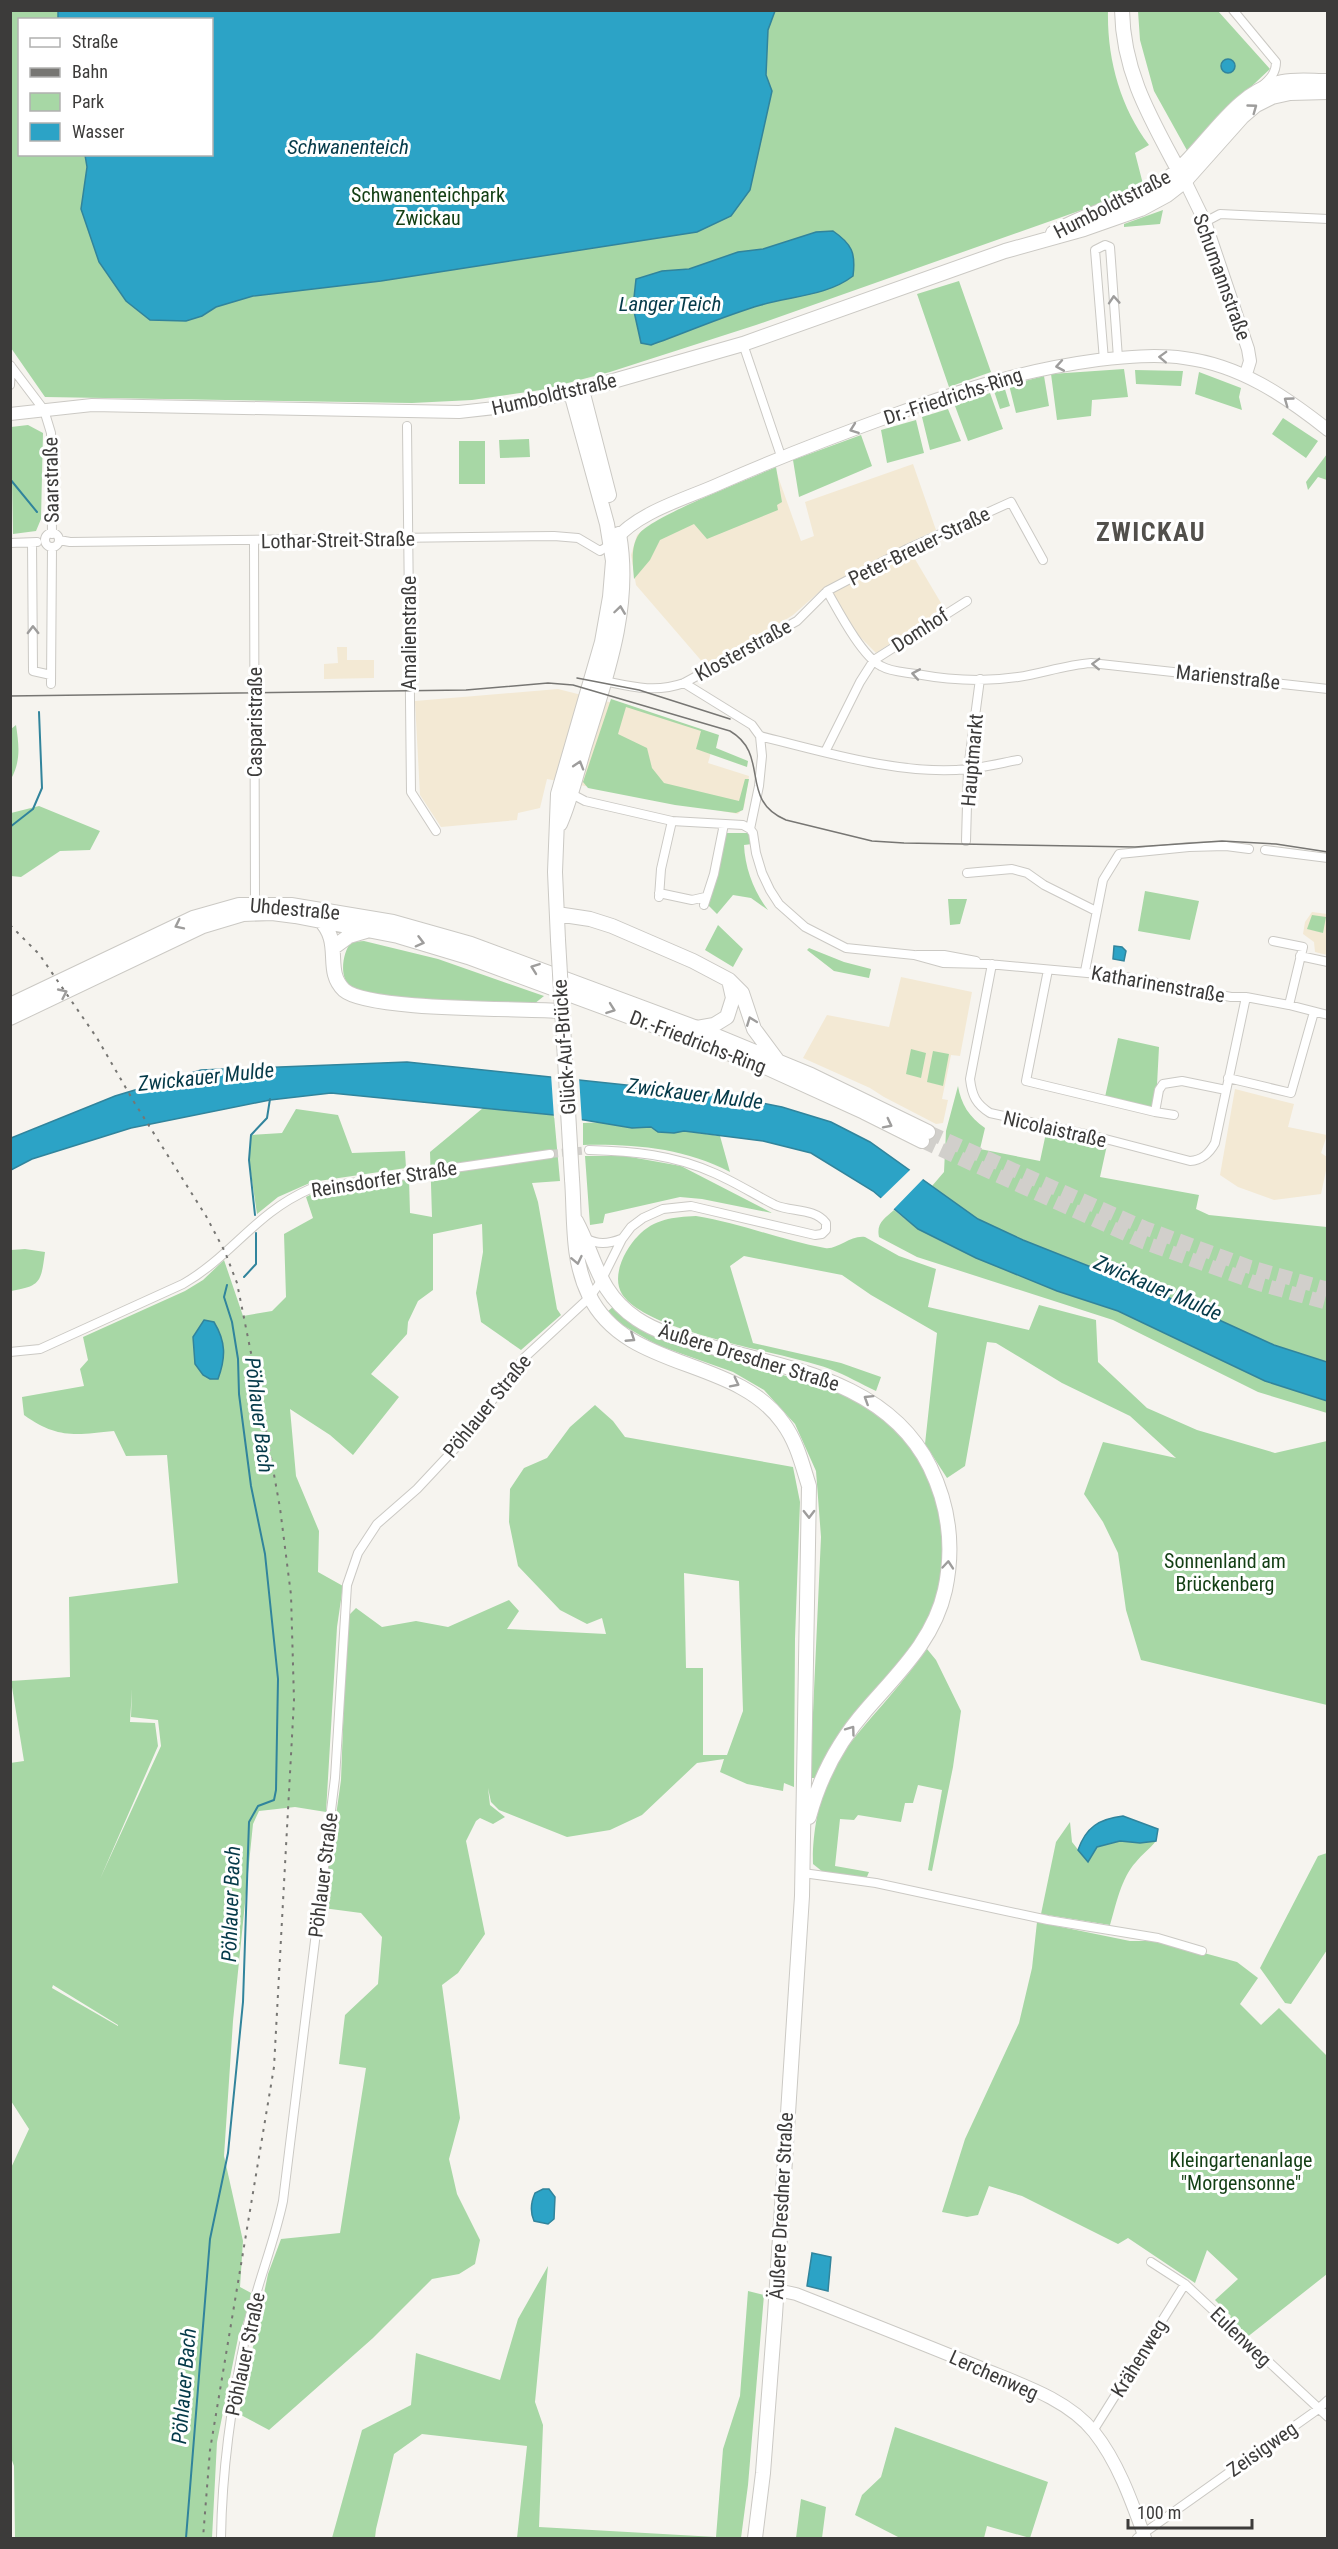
<svg xmlns="http://www.w3.org/2000/svg" width="1338" height="2549" viewBox="0 0 1338 2549" font-family="'Roboto Condensed',sans-serif">
<style>
.education{fill:#f3e9d4}
.green{fill:#a7d7a5;fill-rule:evenodd}
.water{fill:#2ca3c6;stroke:#31849c;stroke-width:1.5}
.pier{fill:#f6f4ef}
.lines{fill:none;stroke-linecap:round;stroke-linejoin:round}
.stream{stroke:#31849c;stroke-width:2}
.street-tunnel{stroke:#d1cfcb;stroke-width:8;stroke-dasharray:8 4;stroke-linecap:butt}
.primary-tunnel{stroke:#d1cfcb;stroke-width:14;stroke-dasharray:14 7;stroke-linecap:butt}
.street-casing{stroke:#cbc9c4;stroke-width:10}
.secondary-casing{stroke:#cbc9c4;stroke-width:14}
.primary-casing{stroke:#cbc9c4;stroke-width:16}
.street{stroke:#fff;stroke-width:8}
.secondary{stroke:#fff;stroke-width:12}
.primary{stroke:#fff;stroke-width:14}
.tram{stroke:#777673;stroke-width:1.5}
.rail{stroke:#777673;stroke-width:2;stroke-dasharray:3 6;stroke-linecap:butt}
.primary-bridge-casing{stroke:#cbc9c4;stroke-width:16;stroke-linecap:butt}
.primary-bridge{stroke:#fff;stroke-width:14}
.oneway{stroke:#9e9d9c}
.labels{text-anchor:middle;dominant-baseline:central;stroke-width:6;stroke-linejoin:round;paint-order:stroke}
.park-label{font-size:20px;fill:#133f14;stroke:#fff}
.street-label{font-size:20px;fill:#3c3b3a;stroke:#fff}
.water-label{font-size:21px;font-style:italic;fill:#053a49;stroke:#fff}
.district-label{font-size:26px;font-weight:bold;letter-spacing:1.5px;fill:#52504c;stroke:#fff}
</style>
<rect width="100%" height="100%" fill="#f6f4ef"/>
<path class="education" d="M913,464L936,530L906,544L944,608L876,653L853,630L826,586L793,615L741,648L705,665L636,585L631,555L637,535L643,530L776,471L801,541L814,536L805,502Z
M337,647H347V660H374V678L324,679V664L338,663Z
M558,689L629,707L716,735L708,763L749,776L744,807L738,814L547,779L540,808L518,813L517,820L441,827L420,795L415,701Z
M1312,912L1327,914V955L1315,952L1314,942L1303,934L1305,922Z
M901,977L972,992L960,1056L951,1055L950,1060L942,1099L948,1100L943,1123L936,1124L884,1097L870,1088L803,1058L827,1015L889,1027Z
M1235,1089L1294,1104L1288,1127L1327,1135L1321,1153L1327,1157V1166L1321,1194L1274,1200L1238,1187L1220,1175Z"/>
<path class="green" d="M10,11H1108C1107,58 1120,107 1149,145L1135,153L1144,188L756,325L610,372L541,390L472,400L412,403L45,397L11,348ZM20,20H212V154H20Z
M1138,11H1218L1270,69L1223,113L1189,154L1154,91L1140,40Z
M1163,210L1160,224L1124,227V224Z
M959,281L991,372L949,387L917,294Z
M1124,369L1128,397L1092,400L1091,416L1057,420L1051,374Z
M1135,370L1183,371L1181,386L1136,384Z
M1199,372L1241,388L1239,397L1242,410L1195,394Z
M1044,376L1049,406L1016,413L1009,385Z
M1004,386L1010,406L1000,409L994,391Z
M990,393L1003,429L968,441L955,406Z
M948,409L961,441L930,450L922,417Z
M1283,418L1318,441L1306,458L1272,434Z
M916,420L924,453L887,463L881,430Z
M28,425L43,433L41,519L36,531L13,534L11,427Z
M861,435L872,466L799,497L793,460Z
M529,439L530,457L500,458L499,440Z
M459,441H485V484H459Z
M1327,454V480L1318,477L1308,490L1306,482Z
M776,467L782,502L777,505L778,510L707,539L694,524L660,540L650,560L634,579C633,565 630,547 639,534C652,516 750,479 776,467Z
M611,699L719,735L716,748L748,761L747,767L696,749L701,731L626,707L618,734L647,748L652,768L664,783L739,801L745,779H749L743,810L736,813L675,805L588,788L583,782Z
M16,725C19,745 21,761 11,779V729Z
M39,806L100,831L90,850L60,851L21,877L11,876V813Z
M722,833H752V844L744,845C745,868 754,892 768,910L751,898L733,895L717,914L707,904Z
M1145,891L1199,901L1190,940L1138,931Z
M948,899H967L960,924L950,925Z
M1312,915L1326,917L1323,933L1307,929Z
M718,925L743,949L733,967L705,950Z
M364,941L438,959L544,996L534,1004H520C492,1003 365,1000 349,985C339,976 343,952 351,942Z
M809,948L844,962L871,969L869,978L834,971L807,950Z
M1118,1038L1159,1047L1157,1085L1152,1107L1105,1097Z
M911,1049L926,1053L921,1078L906,1074Z
M933,1051L949,1054L943,1086L927,1082Z
M958,1086C961,1104 969,1117 985,1128L980,1149L1040,1161L1046,1133L1107,1145L1100,1177L1199,1195L1196,1209L1209,1215L1327,1227V1362L1274,1345L1182,1303L1023,1240L978,1219L932,1186L944,1172L946,1131Z
M483,1108L554,1115L560,1181L532,1183L538,1202L557,1309L561,1315L521,1350L481,1322L476,1293L483,1252L482,1224L433,1234V1290L418,1301L408,1322L407,1334L371,1374L399,1397L353,1455L330,1435L290,1409L296,1476L319,1531L318,1572L343,1586L337,1627L326,1812L295,1807L259,1811L253,1824L233,2021L224,2156L243,2241L240,2287L253,2294L238,2338L217,2442L212,2538H15L14,2466L10,2455V2170L29,2129L11,2101L10,1763L24,1761L11,1681L70,1677L69,1597L178,1583L167,1455L126,1456L114,1431C76,1435 57,1439 24,1415L22,1397L84,1386L80,1369L88,1360L83,1337L185,1291L203,1280L224,1260L243,1316L272,1311L286,1297L284,1234L313,1218L306,1197L312,1194L409,1179L410,1213L432,1217L430,1152ZM132,1689L131,1717L158,1720L161,1746L100,1879L158,1746L155,1723L130,1722ZM53,1985L118,2025V2026L52,1988Z
M296,1109L338,1115L352,1153L405,1151L406,1168L312,1182L278,1197L257,1214L249,1160L251,1135L282,1133Z
M607,1122L631,1128L651,1127L658,1132L674,1133L684,1131L720,1136L730,1172C684,1148 634,1144 583,1145V1123Z
M585,1156H625L681,1166L772,1213L702,1199L680,1197L605,1214L603,1223L590,1225Z
M894,1210L918,1229L1057,1291L1118,1311L1265,1381L1327,1401V1413L1258,1392L1113,1320L917,1257L879,1237C876,1223 885,1218 894,1210Z
M696,1216C740,1223 781,1240 825,1248C838,1250 850,1235 865,1237L899,1256L936,1269L928,1307L1029,1330L1039,1305L1096,1320L1098,1362L1147,1408L1197,1430L1275,1453L1327,1441V1705L1141,1660L1126,1610L1118,1553L1103,1522L1084,1494L1103,1442L1176,1458L1130,1416L1062,1383L996,1343L987,1342L965,1466L947,1478L925,1444L937,1333L871,1295L842,1275L744,1256L730,1266L753,1343L841,1363L881,1377L876,1391C861,1384 846,1375 830,1369C784,1352 647,1333 622,1294C611,1276 625,1249 638,1236C654,1219 673,1217 696,1216Z
M25,1249L45,1252C41,1282 41,1286 11,1291V1250Z
M614,1306L677,1342L847,1395L887,1422L912,1449L930,1481L939,1506L944,1533L940,1590L929,1619L913,1646L815,1778H810L821,1537L816,1471L795,1424L764,1390L733,1372L657,1345L619,1323L607,1312Z
M595,1405L613,1421L625,1437L793,1467L800,1502L795,1639L794,1787L784,1783L783,1791L747,1784L720,1772L724,1759L697,1763L642,1815L610,1830L567,1837L499,1810L491,1802L488,1788L490,1805L505,1817L493,1824L480,1818L476,1821L466,1841L485,1934L458,1973L442,1985L460,2118L449,2159L457,2194L480,2240L475,2264L459,2274L432,2279L373,2338L269,2430L239,2414L268,2274L281,2239L340,2233L366,2068L339,2064L345,2015L378,1984L382,1937L361,1913L323,1908L341,1780L347,1617L356,1608L382,1627L416,1621L448,1627L509,1600L519,1611L507,1629L606,1634L602,1618L587,1624L560,1610L518,1566L509,1522L510,1489L524,1468L547,1458L570,1427ZM684,1573L739,1581L743,1711L727,1755H703V1668H686Z
M927,1649L936,1660L961,1711L953,1767L932,1871L928,1870L942,1790L918,1785L913,1803H905L901,1822L858,1815L854,1820L840,1819L835,1866L869,1872L866,1879L823,1872L813,1864C812,1839 818,1800 829,1777C844,1746 868,1722 890,1696C903,1681 915,1665 927,1649Z
M1070,1822L1072,1842L1087,1861L1097,1847L1120,1841L1140,1843L1156,1841C1150,1849 1142,1854 1136,1862C1121,1878 1116,1905 1110,1925L1041,1914L1056,1842Z
M1327,1853V1950L1291,2004L1285,2003L1260,1968L1318,1856Z
M1037,1922L1130,1941H1160L1237,1962L1258,1978L1240,2004L1261,2025L1279,2008L1327,2056V2274L1246,2338L1228,2320L1231,2316L1215,2300L1238,2279L1207,2250L1195,2283L1128,2238L1118,2244L1022,2196L989,2186L978,2215L967,2217L942,2212L965,2139L1019,2023L1032,1968Z
M548,2266L535,2402L543,2425L539,2527L716,2537L723,2449L740,2396L748,2291L764,2295L748,2485L741,2538H517L527,2446L422,2434L394,2454L376,2529L375,2538H332L362,2430L411,2405L416,2353L500,2380L518,2319Z
M895,2427L1048,2482L1030,2538L987,2526L984,2538H900L855,2515L862,2495L881,2477Z
M801,2499L826,2507L822,2538H796Z"/>
<path class="water" d="M58,11H775L768,30L766,75L772,91L750,190L731,216L697,232L381,281L253,296L216,307L202,316L186,321L150,320L126,301L99,262L81,209L87,167L85,155L212,154V20L58,19Z
M1221 66a7 7 0 1 1 14 0a7 7 0 1 1-14 0Z
M833,231C852,244 856,253 853,276C827,296 791,296 761,305C723,316 688,332 651,345L641,343L633,307L636,279L662,271L689,269L738,252L763,249L816,232Z
M1114,946L1122,947L1126,951L1124,961L1113,959Z
M407,1062L721,1095L782,1107L831,1122L870,1142L978,1219L1023,1240L1182,1303L1274,1345L1327,1362V1401L1265,1381L1118,1311L1057,1291L976,1258L918,1229L873,1191L811,1153L763,1141L684,1131L674,1133L658,1132L651,1127L632,1128L554,1115L331,1093L270,1100L131,1128L32,1159L11,1170V1138L115,1096L201,1070Z
M204,1320L214,1322C226,1342 226,1357 218,1379H210L203,1375L195,1364L193,1337Z
M1123,1816L1158,1829L1156,1841L1140,1843L1120,1841L1097,1847L1088,1862L1078,1850C1086,1827 1099,1819 1123,1816Z
M543,2189H549L555,2197L554,2219L548,2224L534,2221C530,2212 531,2202 535,2193Z
M812,2253L831,2257L828,2291L807,2286Z"/>
<path class="pier" d="M551,1074L579,1077L582,1123L554,1118Z
M912,1168L925,1177L891,1212L879,1200Z"/>
<g class="lines">
<path class="stream" d="M10,479L37,512
M10,827L33,809L42,788L39,712
M255,1215L249,1160L251,1135L267,1118L270,1099
M244,1277L256,1264V1233
M186,2538L210,2239L228,2153L243,2002L249,1822L258,1806L274,1800L276,1790L278,1679L265,1554L251,1486L239,1394L238,1359L232,1322L224,1297L227,1285"/>
<path class="street-tunnel" d="M550,1154L589,1150"/>
<path class="primary-tunnel" d="M928,1132L1145,1228L1250,1267L1328,1289
M922,1141L1143,1242L1259,1284L1328,1303"/>
<defs>
<path id="street" d="M1233,10L1276,62C1276,73 1270,79 1262,86
M1205,222L1220,214L1328,219
M743,344L781,456
M1104,360L1095,250L1105,245L1110,247L1118,358
M10,365L44,410L51,433L52,534
M10,385L11,366
M407,426L411,792L436,831
M45 540a7 7 0 1 1 14 0a7 7 0 1 1-14 0Z
M59,540L70,542L554,536L578,538L600,551L611,544
M254,542L255,903
M10,543L37,542
M32,543L33,671L51,675
M827,591C838,610 861,655 881,666C891,672 905,672 916,674C949,680 985,682 1018,677C1043,673 1066,665 1091,663L1328,689
M604,681C633,687 656,693 684,683L797,621L827,591L907,549L1011,502L1043,560
M684,683L752,725L760,736L762,756L759,786L750,829L753,833L756,853L762,873L770,890L779,904L805,927L846,948L914,955L943,963L988,964
M51,684L52,547
M760,736C824,752 903,776 968,769C985,767 1002,763 1018,760
M825,752L860,682L874,660L967,601
M568,792L585,801L672,821L743,825L750,829
M966,841L968,769L980,679
M1265,850L1328,858
M967,873L1012,869L1027,873L1044,885L1096,911
M659,893L692,900L705,897
M659,897L661,869L672,821
M704,905L714,874L724,824
M1273,941L1303,947L1289,1005
M917,955H944L976,961
M1300,956L1328,962
M988,964L1120,976L1231,997H1246L1289,1005L1328,1015
M992,964L970,1079C972,1096 976,1104 990,1113L1094,1136L1190,1161C1202,1160 1209,1154 1215,1143L1246,997
M1048,970L1026,1081L1155,1112L1159,1090L1163,1084L1182,1081L1226,1090
M1085,971L1103,880L1119,854L1189,847L1226,846L1249,849
M1228,1078L1291,1093L1314,1012
M1155,1112L1174,1115
M585,1238C598,1245 608,1244 621,1239
M10,1352L40,1349L183,1284C232,1256 255,1213 310,1189L550,1154
M803,1873L876,1883L1048,1920L1158,1938L1202,1951
M1151,2262L1185,2284L1328,2417
M1093,2431L1185,2284
M221,2538C222,2468 232,2398 247,2329C256,2286 274,2244 283,2201L335,1778L347,1585L358,1553L377,1524L417,1489L461,1442L524,1358L590,1297L601,1281L622,1239L631,1227L643,1218L663,1209L691,1206L815,1235L822,1234L826,1230V1223C815,1208 791,1212 775,1205C755,1195 735,1182 714,1173C674,1155 633,1151 589,1150
M1137,2538L1317,2410L1328,2400"/>
<path id="secondary" d="M1185,181L1205,222L1248,349L1250,361L1246,374
M10,414L92,405L459,412L513,406L571,393
M614,541C639,511 686,499 721,483C778,458 835,436 893,415C964,389 1023,370 1098,360C1126,357 1156,354 1184,358C1240,365 1285,396 1328,430
M777,2290L796,2294C857,2318 918,2342 979,2367C1017,2383 1067,2398 1094,2432C1118,2462 1132,2502 1145,2538"/>
<path id="primary" d="M1122,10C1123,75 1153,122 1182,177
M1053,233C1087,212 1127,205 1161,183C1204,156 1230,92 1282,82C1297,79 1312,81 1328,81
M582,390L609,495
M560,824C571,799 577,771 585,745C606,677 632,607 619,534
M557,914L590,919L612,926L693,961L729,980L742,993L754,1029L777,1060
M319,919C344,943 323,970 344,990C368,1011 522,1008 561,1011
M558,940L555,872L558,794L602,642L610,597L613,561L607,524L571,393L743,344L1005,251L1084,229L1141,209L1167,195L1185,181L1242,117L1256,105L1272,97L1290,93L1328,92
M334,947L349,936L366,931
M10,1005L193,918L239,905H291L393,922L471,944L697,1028L811,1075L928,1132
M10,1018L203,926L243,914L272,913L295,916L398,936L468,957L763,1066L864,1112L922,1141
M697,1028L714,1025L727,1017L733,998L729,980
M572,1179C575,1219 571,1258 589,1295C626,1372 736,1356 783,1423C797,1442 802,1464 809,1486L802,1896L775,2315L763,2473L755,2538
M576,1221C596,1258 597,1292 637,1319C658,1333 683,1339 708,1346C790,1369 888,1382 930,1467C949,1506 954,1548 945,1590C934,1640 898,1673 866,1710C839,1741 820,1776 809,1817"/>
</defs>
<use href="#street" class="street-casing"/>
<use href="#secondary" class="secondary-casing"/>
<use href="#primary" class="primary-casing"/>
<use href="#street" class="street"/>
<use href="#secondary" class="secondary"/>
<use href="#primary" class="primary"/>
<path class="tram" d="M577,678L639,690L730,719
M10,696L466,690L548,683L573,685L730,731C771,755 738,800 786,820L872,841L904,843L1135,847L1222,841L1276,844L1328,852"/>
<path class="rail" d="M10,925L39,954L97,1038L134,1102L206,1216L225,1252L237,1283L263,1413L280,1508L291,1595L294,1700L274,2067L210,2450L203,2538"/>
<defs>
<path id="primary-bridge" d="M558,940L572,1179"/>
</defs>
<use href="#primary-bridge" class="primary-bridge-casing"/>
<use href="#primary-bridge" class="primary-bridge"/>
</g>
<defs><path id="oneway-chevron" d="M-2-3.5L2.5 0L-2 3.5" fill="none" stroke-width="1.6" stroke-linecap="round" stroke-linejoin="round" transform="scale(1.5)"/></defs>
<g class="oneway">
<use href="#oneway-chevron" transform="translate(1253 108) rotate(-36)"/>
<use href="#oneway-chevron" transform="translate(1114 300) rotate(-94)"/>
<use href="#oneway-chevron" transform="translate(1163 357) rotate(-178)"/>
<use href="#oneway-chevron" transform="translate(1060 366) rotate(170)"/>
<use href="#oneway-chevron" transform="translate(1288 401) rotate(-144)"/>
<use href="#oneway-chevron" transform="translate(854 429) rotate(160)"/>
<use href="#oneway-chevron" transform="translate(620 610) rotate(-82)"/>
<use href="#oneway-chevron" transform="translate(33 630) rotate(-91)"/>
<use href="#oneway-chevron" transform="translate(1096 664) rotate(-178)"/>
<use href="#oneway-chevron" transform="translate(916 674) rotate(-170)"/>
<use href="#oneway-chevron" transform="translate(579 765) rotate(-73)"/>
<use href="#oneway-chevron" transform="translate(179 925) rotate(154)"/>
<use href="#oneway-chevron" transform="translate(420 942) rotate(15)"/>
<use href="#oneway-chevron" transform="translate(535 968) rotate(-160)"/>
<use href="#oneway-chevron" transform="translate(63 993) rotate(-25)"/>
<use href="#oneway-chevron" transform="translate(611 1009) rotate(20)"/>
<use href="#oneway-chevron" transform="translate(751 1021) rotate(-111)"/>
<use href="#oneway-chevron" transform="translate(888 1124) rotate(27)"/>
<use href="#oneway-chevron" transform="translate(577 1260) rotate(78)"/>
<use href="#oneway-chevron" transform="translate(631 1338) rotate(33)"/>
<use href="#oneway-chevron" transform="translate(735 1383) rotate(27)"/>
<use href="#oneway-chevron" transform="translate(868 1399) rotate(-148)"/>
<use href="#oneway-chevron" transform="translate(809 1514) rotate(89)"/>
<use href="#oneway-chevron" transform="translate(948 1565) rotate(-85)"/>
<use href="#oneway-chevron" transform="translate(851 1730) rotate(-54)"/>
</g>
<g class="labels">
<g class="park-label">
<text x="428" y="195">Schwanenteichpark<tspan x="428" dy="23">Zwickau</tspan></text>
<text x="1225" y="1561">Sonnenland am<tspan x="1225" dy="23">Brückenberg</tspan></text>
<text x="1241" y="2160">Kleingartenanlage<tspan x="1241" dy="23">"Morgensonne"</tspan></text>
</g>
<g class="street-label">
<text transform="translate(1112 204) rotate(-27)">Humboldtstraße</text>
<text transform="translate(1222 277) rotate(70)">Schumannstraße</text>
<text transform="translate(554 394) rotate(-13)">Humboldtstraße</text>
<text transform="translate(953 396) rotate(-18)">Dr.-Friedrichs-Ring</text>
<text transform="translate(51 480) rotate(-91)">Saarstraße</text>
<text transform="translate(338 540) rotate(-1)">Lothar-Streit-Straße</text>
<text transform="translate(919 546) rotate(-26)">Peter-Breuer-Straße</text>
<text transform="translate(920 630) rotate(-33)">Domhof</text>
<text transform="translate(409 633) rotate(-90)">Amalienstraße</text>
<text transform="translate(743 650) rotate(-29)">Klosterstraße</text>
<text transform="translate(1228 677) rotate(6)">Marienstraße</text>
<text transform="translate(255 722) rotate(-90)">Casparistraße</text>
<text transform="translate(972 760) rotate(-85)">Hauptmarkt</text>
<text transform="translate(295 909) rotate(5)">Uhdestraße</text>
<text transform="translate(1158 984) rotate(10)">Katharinenstraße</text>
<text transform="translate(698 1042) rotate(21)">Dr.-Friedrichs-Ring</text>
<text transform="translate(564 1047) rotate(-94)">Glück-Auf-Brücke</text>
<text transform="translate(1055 1129) rotate(13)">Nicolaistraße</text>
<text transform="translate(384 1179) rotate(-9)">Reinsdorfer Straße</text>
<text transform="translate(749 1357) rotate(17)">Äußere Dresdner Straße</text>
<text transform="translate(487 1406) rotate(-51)">Pöhlauer Straße</text>
<text transform="translate(323 1875) rotate(-83)">Pöhlauer Straße</text>
<text transform="translate(781 2206) rotate(-87)">Äußere Dresdner Straße</text>
<text transform="translate(1241 2337) rotate(44)">Eulenweg</text>
<text transform="translate(245 2354) rotate(-78)">Pöhlauer Straße</text>
<text transform="translate(1139 2358) rotate(-58)">Krähenweg</text>
<text transform="translate(994 2375) rotate(24)">Lerchenweg</text>
<text transform="translate(1262 2449) rotate(-35)">Zeisigweg</text>
</g>
<g class="water-label">
<text x="348" y="147">Schwanenteich</text>
<text x="670" y="304">Langer Teich</text>
<text transform="translate(206 1077) rotate(-6)">Zwickauer Mulde</text>
<text transform="translate(695 1094) rotate(7)">Zwickauer Mulde</text>
<text transform="translate(1158 1288) rotate(23)">Zwickauer Mulde</text>
<text transform="translate(259 1415) rotate(83)">Pöhlauer Bach</text>
<text transform="translate(231 1904) rotate(-88)">Pöhlauer Bach</text>
<text transform="translate(184 2386) rotate(-85)">Pöhlauer Bach</text>
</g>
<g class="district-label">
<text x="1151" y="532">ZWICKAU</text>
</g>
</g>
<rect width="1338" height="2549" fill="none" stroke="#3c3b3a" stroke-width="24"/>
<rect x="18" y="18" width="195" height="138" fill="#ffffff" stroke="#b1b1b0" stroke-width="1.5"/>
<rect x="30" y="38" width="30" height="9" fill="#ffffff" stroke="#b1b1b0" stroke-width="1.5"/>
<text x="72" y="48" font-size="18" fill="#3c3b3a">Straße</text>
<rect x="30" y="68" width="30" height="9" fill="#777673" stroke="#b1b1b0" stroke-width="1.5"/>
<text x="72" y="78" font-size="18" fill="#3c3b3a">Bahn</text>
<rect x="30" y="93" width="30" height="18" fill="#a7d7a5" stroke="#b1b1b0" stroke-width="1.5"/>
<text x="72" y="108" font-size="18" fill="#3c3b3a">Park</text>
<rect x="30" y="123" width="30" height="18" fill="#2ca3c6" stroke="#b1b1b0" stroke-width="1.5"/>
<text x="72" y="138" font-size="18" fill="#3c3b3a">Wasser</text>
<path d="M1128 2519v9h124v-9" fill="none" stroke="#3c3b3a" stroke-width="3"/>
<text x="1137" y="2519" font-size="18" fill="#3c3b3a" stroke="#ffffff" stroke-width="4.5" paint-order="stroke">100 m</text>
</svg>
